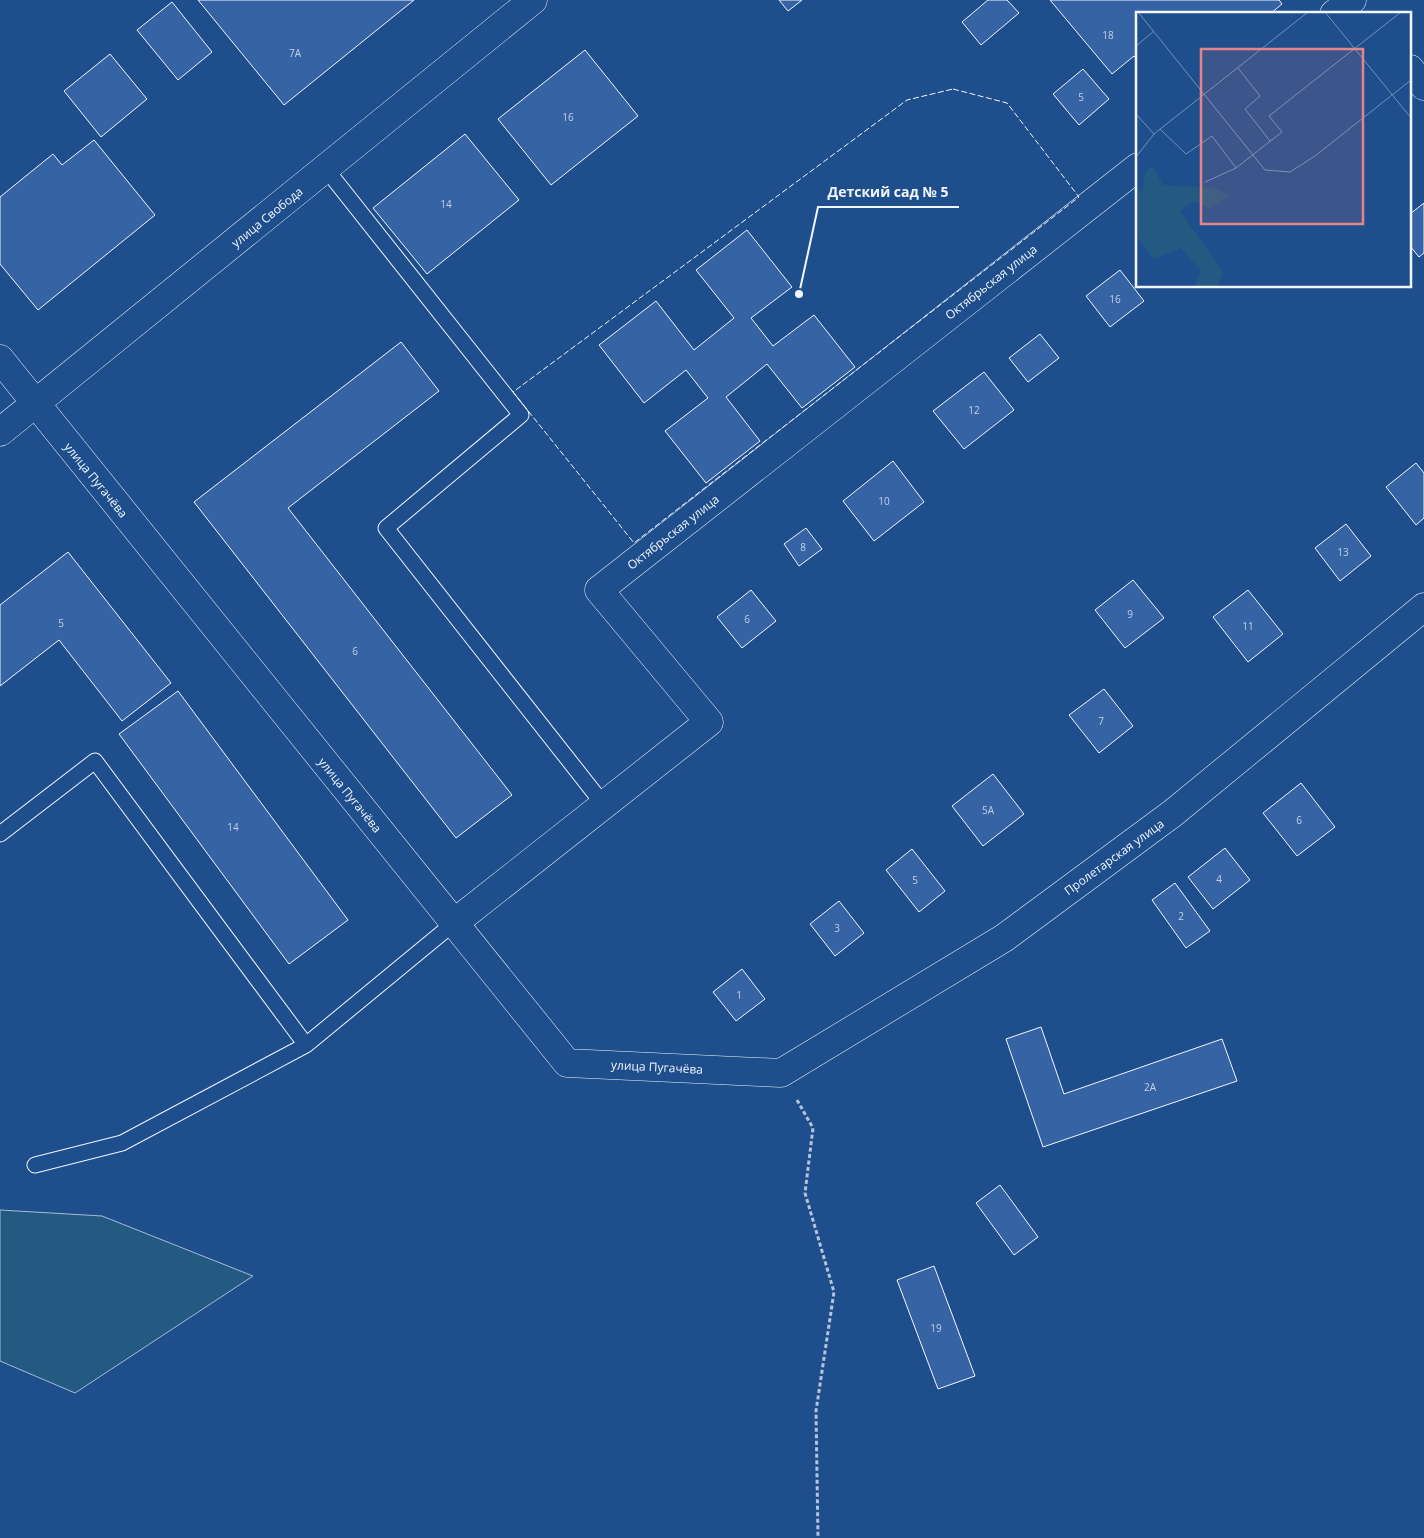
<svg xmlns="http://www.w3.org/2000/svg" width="1424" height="1538" viewBox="0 0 1424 1538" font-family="'Open Sans',sans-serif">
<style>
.green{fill:#245a82;stroke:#a8bbd7}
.building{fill:#3563a3;stroke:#f2f6ff}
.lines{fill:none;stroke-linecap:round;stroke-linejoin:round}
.lane-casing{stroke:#f2f6ff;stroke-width:17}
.street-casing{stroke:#f2f6ff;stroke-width:29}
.path{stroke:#b3c4dc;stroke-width:3;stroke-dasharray:4 2.5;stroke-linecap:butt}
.lane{stroke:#1f4e8c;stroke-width:15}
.street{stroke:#1f4e8c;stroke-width:28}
.fence{stroke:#f2f6ff;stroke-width:1;stroke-dasharray:6 2.5;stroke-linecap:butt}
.labels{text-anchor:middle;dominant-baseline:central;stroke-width:4;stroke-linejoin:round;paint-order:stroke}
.number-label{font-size:10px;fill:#c3d1e8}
.street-label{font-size:12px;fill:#f2f6ff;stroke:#1f4e8c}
.inset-road{fill:none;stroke:#7391ba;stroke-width:1}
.view{fill:#e38589;fill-opacity:0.15;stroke:#e38589;stroke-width:2.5}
.inset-edge{fill:none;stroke:#f2f6ff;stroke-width:2.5}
.leader{fill:none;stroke:#f2f6ff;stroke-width:2}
.callout-dot{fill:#f2f6ff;stroke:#1f4e8c;stroke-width:2}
.callout-label{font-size:14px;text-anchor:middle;font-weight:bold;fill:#f2f6ff;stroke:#1f4e8c;stroke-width:4;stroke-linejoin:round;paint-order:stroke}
</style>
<rect width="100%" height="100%" fill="#1f4e8c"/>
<path class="green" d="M0,1210L102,1216L253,1276L75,1393L0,1361Z"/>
<path class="building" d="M198,0H414L284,105Z
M779,0H802L788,11Z
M988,0H1007L1019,13L981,45L962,22Z
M1050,0H1279L1282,4L1270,14H1138V61L1134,56L1112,74Z
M172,2L212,52L178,80L137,30Z
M585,50L638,116L551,185L498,119Z
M110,54L147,99L101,137L64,91Z
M1083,69L1109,99L1079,125L1053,94Z
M465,134L519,200L427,274L373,208Z
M94,140L155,215L38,310L0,264V197L53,154L62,165Z
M1424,203V253L1419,257L1410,246V214Z
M747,230L792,287L751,318L773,346L814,315L855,367L802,408L767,364L726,397L760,441L706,483L665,431L708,398L686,370L644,403L599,345L656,301L694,350L734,318L696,270Z
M1120,270L1144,301L1110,327L1086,296Z
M1040,334L1059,358L1028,382L1009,358Z
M401,342L439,391L288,508L512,795L456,838L194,502Z
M984,372L1014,410L964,449L933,411Z
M893,461L924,502L874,541L843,501Z
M1416,463L1424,473V518L1416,525L1386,487Z
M1346,524L1371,556L1340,581L1315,548Z
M806,528L822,549L799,566L784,544Z
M68,552L171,683L122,721L59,640L0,686V605Z
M1133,580L1164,618L1125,648L1095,610Z
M751,590L776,621L742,648L717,617Z
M1248,590L1283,634L1248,662L1213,617Z
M1104,689L1133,726L1099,753L1069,715Z
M178,691L348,920L289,964L119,734Z
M993,774L1024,814L983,846L952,806Z
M1301,783L1335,827L1297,856L1263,813Z
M1225,848L1250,880L1213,909L1188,877Z
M912,849L945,891L919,912L886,870Z
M1175,883L1210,931L1186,948L1152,900Z
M839,901L864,933L835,956L810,924Z
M742,969L765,999L736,1021L713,992Z
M1041,1027L1064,1094L1222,1039L1237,1081L1043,1147L1006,1039Z
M1000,1185L1038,1237L1014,1255L976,1203Z
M934,1266L975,1376L938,1389L897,1280Z"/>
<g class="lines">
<defs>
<path id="lane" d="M326,169L521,415L386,528L604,805
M0,834L95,761L306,1045L454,923
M35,1165L122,1143L306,1045"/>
<path id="street" d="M1334,14L1352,0
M1410,69L1424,86
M0,359L567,1063L781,1073L1004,938L1173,813L1424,607
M0,432L533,0
M454,923L709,722L599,590L1138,167"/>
</defs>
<use href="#lane" class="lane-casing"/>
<use href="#street" class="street-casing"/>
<path class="path" d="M797,1100L813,1128L805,1193L834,1292L816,1411L818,1538"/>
<use href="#lane" class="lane"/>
<use href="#street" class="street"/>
<path class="fence" d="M953,89L1007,103L1079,197L634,543L513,392L907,100Z"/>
</g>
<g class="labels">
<g class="number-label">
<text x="1108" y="35">18</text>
<text x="295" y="53">7А</text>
<text x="1081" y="97">5</text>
<text x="568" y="117">16</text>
<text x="446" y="204">14</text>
<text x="1115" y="299">16</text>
<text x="974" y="410">12</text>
<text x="884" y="501">10</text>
<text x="803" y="547">8</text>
<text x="1343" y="552">13</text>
<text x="1130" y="614">9</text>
<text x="747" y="619">6</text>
<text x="61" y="623">5</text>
<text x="1248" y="626">11</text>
<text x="355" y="651">6</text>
<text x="1101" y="721">7</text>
<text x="988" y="810">5А</text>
<text x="1299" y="820">6</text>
<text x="233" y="827">14</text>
<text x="1219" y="879">4</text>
<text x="915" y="880">5</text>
<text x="1181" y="916">2</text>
<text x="837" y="928">3</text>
<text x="739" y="995">1</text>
<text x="1150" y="1087">2А</text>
<text x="936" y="1328">19</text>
</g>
<g class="street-label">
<text transform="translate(267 217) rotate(-39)">улица Свобода</text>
<text transform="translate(991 282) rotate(-38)">Октябрьская улица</text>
<text transform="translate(96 480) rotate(51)">улица Пугачёва</text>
<text transform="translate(673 532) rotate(-38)">Октябрьская улица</text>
<text transform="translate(350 795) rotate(51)">улица Пугачёва</text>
<text transform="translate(1114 857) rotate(-36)">Пролетарская улица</text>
<text transform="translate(657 1067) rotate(3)">улица Пугачёва</text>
</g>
</g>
<g transform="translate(1136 12)">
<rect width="275" height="275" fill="#1f4e8c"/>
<path d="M16,154L27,173L76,176L94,183L73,196L57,189L44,199L87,260L81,275H58L65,259L45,236L18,247L0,223V174L6,180L9,161Z" fill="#245a82"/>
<path class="inset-road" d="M2,0L129,158L154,160L179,144L275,68M189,0L275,106M0,34L18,19M102,56L124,84L109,97L134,129M0,102L18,122M24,117L50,142L76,124L100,156L146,120L133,104L265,0M0,145L18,122L172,0M69,170L100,156"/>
<path class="view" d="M65,37H227V212H65Z"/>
<rect width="275" height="275" class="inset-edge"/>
</g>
<path class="leader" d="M799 294L818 207H959"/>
<circle class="callout-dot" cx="799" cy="294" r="5"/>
<g class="callout-label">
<text x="888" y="197">Детский сад № 5</text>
</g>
</svg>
